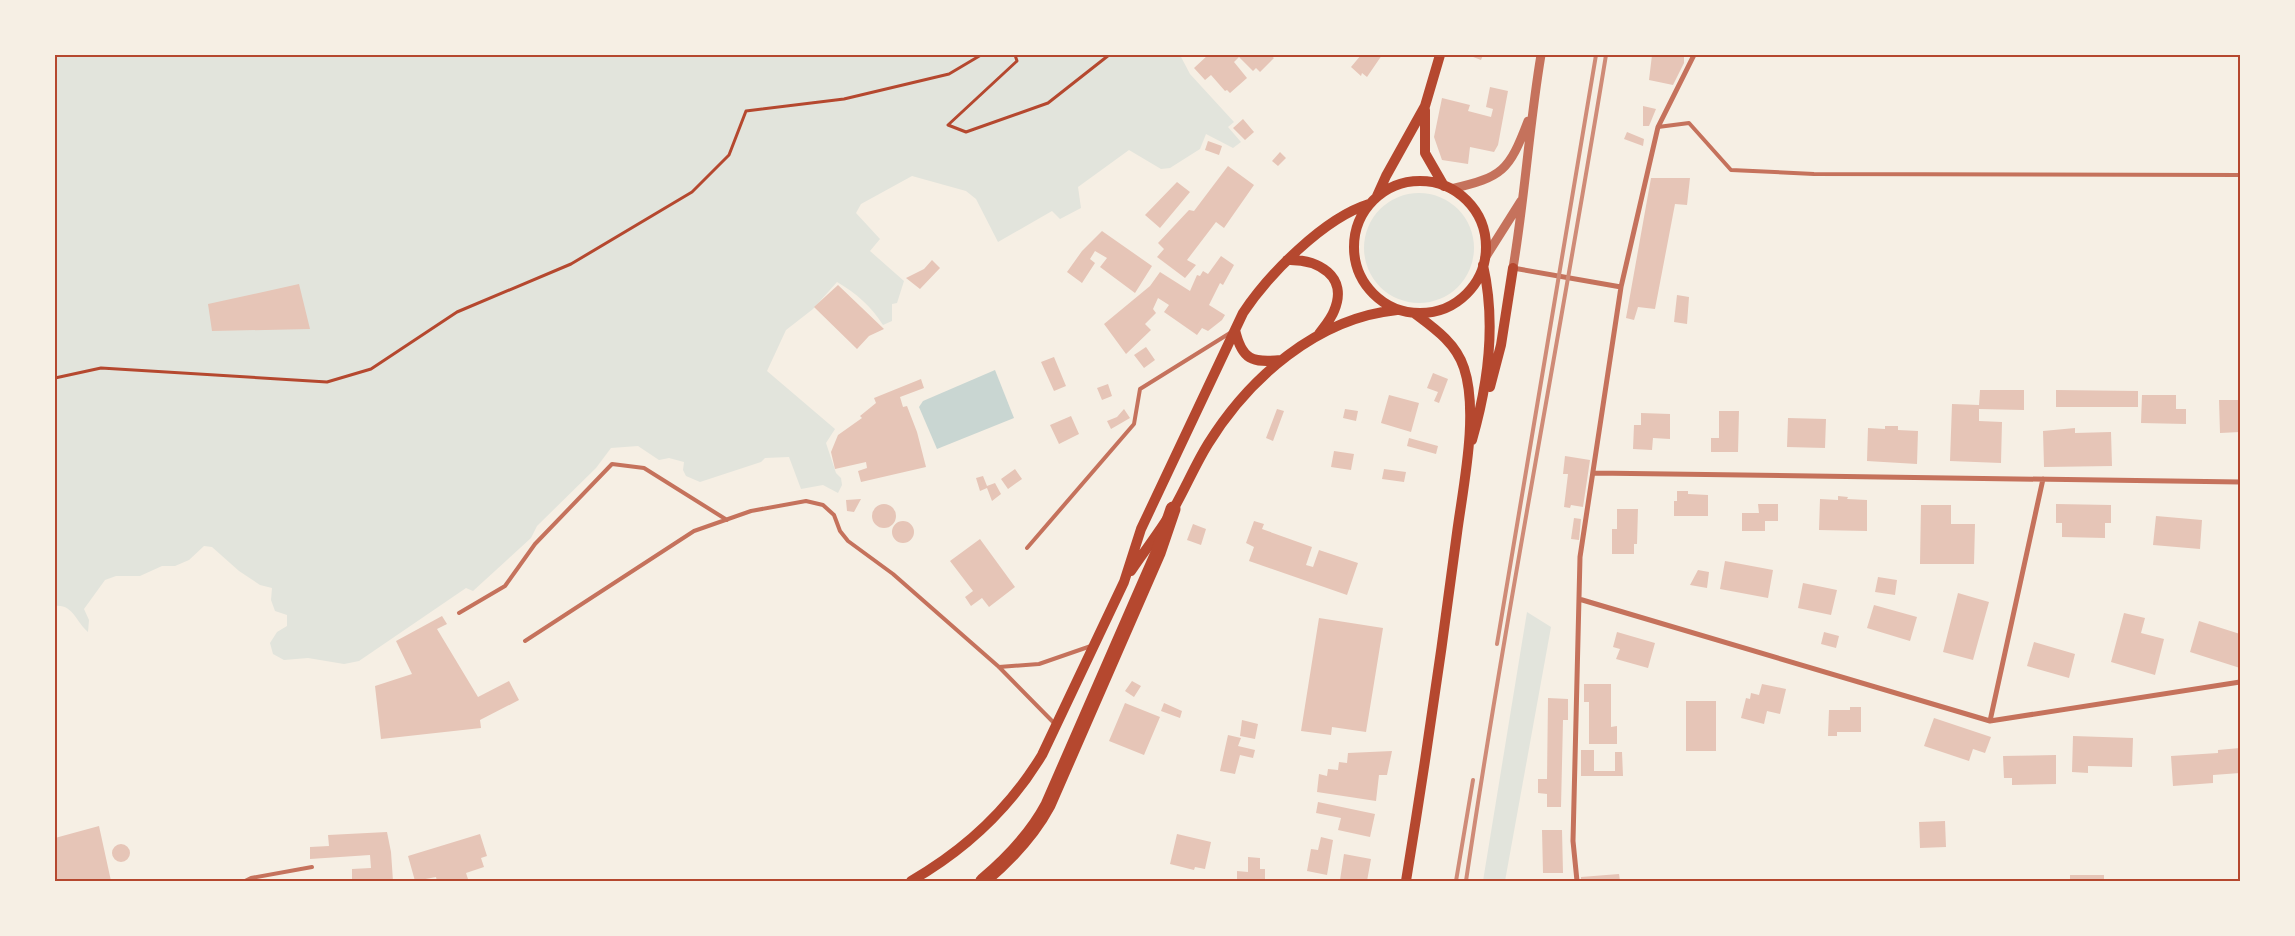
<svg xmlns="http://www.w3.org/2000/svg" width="2295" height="936" viewBox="0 0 2295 936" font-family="'PT Serif',serif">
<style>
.green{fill:#e2e4dc}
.water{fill:#c9d6d2}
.building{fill:#e6c5b7}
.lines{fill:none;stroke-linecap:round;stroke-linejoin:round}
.path{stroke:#b5482f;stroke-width:3}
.service{stroke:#c5725c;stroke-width:4}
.minor{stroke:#c5725c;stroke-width:5}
.tertiary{stroke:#c5725c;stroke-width:9}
.secondary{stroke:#b5482f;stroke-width:10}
.motorway{stroke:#b5482f;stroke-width:15}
.rail{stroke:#cf8b77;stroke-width:4}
.neatline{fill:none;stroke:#b5482f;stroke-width:2}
</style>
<rect width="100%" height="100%" fill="#f6efe4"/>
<path class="green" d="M55,55H1180L1190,74L1234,122L1228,127L1241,142L1233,148L1206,134L1200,149L1170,168L1161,169L1129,150L1078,187L1081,208L1060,219L1052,211L998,242L976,199L966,191L912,176L861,204L856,213L880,239L870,251L904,281L897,303L892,304V321L883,325C871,306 857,294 837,282L813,309L786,330L767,371L835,429L826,443L836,473L841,478L842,485L838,493L823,485L801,489L789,457L765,458L761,462L700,482L686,476L683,470L684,462L669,458L659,460L638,446L611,448L596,468L537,526L531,538L473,591L466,588L359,661L344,664L308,658L284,660L273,654L270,643L277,632L287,626V615L275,611L271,600L272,588L260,585L239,571L212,547L204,546L189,560L175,566H162L140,576H116L105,580L84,609L89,620L88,632C76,622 73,604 55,606Z
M1364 248a55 55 0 1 1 110 0a55 55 0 1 1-110 0Z
M1527,612L1551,627L1505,881H1483Z"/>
<path class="water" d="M995,370L1014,418L937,449L919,407L923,401Z"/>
<path class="building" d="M1208,55H1270L1274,58L1260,72L1256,68L1253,71L1239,57L1234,62L1247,78L1230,93L1227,90L1225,91L1211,75L1205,80L1194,68Z
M1361,55H1382L1367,77L1362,73L1361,76L1351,67Z
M1468,55H1483L1481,60Z
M1652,55L1684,57V63L1673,85L1649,80Z
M1490,87L1508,91L1498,145L1494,152L1470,147L1468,164L1442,160L1434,137L1442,98L1470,105L1468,111L1491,117L1493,109L1486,107Z
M1643,106L1656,109L1649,126H1643Z
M1243,119L1254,132L1245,140L1233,128Z
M1627,132L1644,139L1643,146L1624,139Z
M1208,141L1222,146L1219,155L1205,150Z
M1280,152L1286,158L1278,166L1272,161Z
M1228,166L1254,185L1224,228L1216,222L1187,260L1196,265L1185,278L1157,257L1164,249L1158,243L1189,210L1194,211Z
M1651,178H1690L1687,205L1675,204L1655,309L1638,307L1634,320L1626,318Z
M1177,182L1190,192L1160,228L1145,215Z
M1102,231L1152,266L1135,293L1100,267L1107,258L1095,251L1090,259L1095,263L1082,283L1067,272L1082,251Z
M1221,256L1234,265L1223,285L1220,283L1209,305L1225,315L1222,320L1208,331L1202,328L1197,335L1164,312L1169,305L1158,298L1153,309L1156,313L1145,324L1151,330L1126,354L1104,324L1150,286L1160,272L1190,291L1197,275L1200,276L1203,271L1208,274Z
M932,260L940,268L920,289L906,278L924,269Z
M299,284L310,329L212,331L208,304Z
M838,285L884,329L869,336L857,349L814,307Z
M1677,295L1689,297L1687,324L1674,322Z
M1146,347L1155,360L1144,368L1134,355Z
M1054,357L1066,386L1054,391L1041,362Z
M1433,373L1448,379L1439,403L1434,401L1438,392L1427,388Z
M921,379L924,388L900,397L903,407L907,406L917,432L926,467L861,482L858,471L867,468L866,462L835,469L831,452L838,435L862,418L860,416L876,403L874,398Z
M1108,384L1112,396L1102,400L1097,388Z
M1980,390H2024V410L1979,409V421L2002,422L2001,463L1950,461L1952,404L1979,405Z
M2056,390L2138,391V407H2056Z
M1389,395L1419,403L1411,432L1381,423Z
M2142,395H2176V409H2186V424L2141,423Z
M2219,400H2240V432L2220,433Z
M1124,409L1130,418L1111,429L1107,421L1117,417Z
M1277,409L1284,411L1273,441L1266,438Z
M1345,409L1358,411L1356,421L1343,418Z
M1719,411H1739L1738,452H1711V438H1719Z
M1641,413L1670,414V439L1653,438L1652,450L1633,449L1634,425H1641Z
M1071,416L1079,434L1059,444L1050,425Z
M1788,418L1826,419L1825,448L1787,447Z
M1885,426H1898V430L1918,431L1917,464L1867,461L1868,428L1885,429Z
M2075,428V433L2111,432L2112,466L2044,467L2043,431Z
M1409,438L1438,446L1436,454L1407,446Z
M1334,451L1354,454L1351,470L1331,467Z
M1565,456L1590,460L1583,507L1571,505L1570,508L1564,507L1568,474H1563Z
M1015,469L1022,479L1008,489L1001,479Z
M1384,469L1406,472L1404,482L1382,479Z
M983,476L987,486L995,483L1001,494L992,501L987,488L980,491L976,478Z
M1677,491H1688V494L1708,495V516H1674V501H1677Z
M1838,496L1848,497L1847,499L1867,500V531L1819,530L1820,499L1838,500Z
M861,499L854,512L847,511L846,500Z
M1758,504H1778V521H1765V531H1742V513H1759Z
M2056,504L2111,505V523H2105V538L2062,537V523H2056Z
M872 516a12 12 0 1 1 24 0a12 12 0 1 1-24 0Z
M1921,505H1951V524H1975L1974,564H1920Z
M1617,509H1638L1637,544H1634V554H1612V529H1617Z
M2156,516L2202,520L2200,549L2153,545Z
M1574,518L1581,519L1579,540L1571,539Z
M1254,521L1264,524L1262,529L1312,547L1306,565L1313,567L1319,550L1358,563L1347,595L1249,561L1254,547L1246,543Z
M892 532a11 11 0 1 1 22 0a11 11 0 1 1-22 0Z
M1193,524L1206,529L1201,545L1187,540Z
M980,539L1015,587L989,607L982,598L971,606L965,597L973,591L950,561Z
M1725,561L1773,570L1768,598L1720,589Z
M1698,570L1709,572L1707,588L1690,585Z
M1878,577L1897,580L1895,595L1875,592Z
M1803,583L1837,590L1831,615L1798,608Z
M1958,593L1989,602L1973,660L1943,652Z
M1874,605L1917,617L1910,641L1867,628Z
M2124,613L2145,618L2141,633L2164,639L2155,675L2111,662Z
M442,616L447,624L437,629L478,697L509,681L519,700L480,720L481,728L381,739L375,686L412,674L396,641Z
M1319,618L1383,628L1366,732L1332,727L1331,735L1301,731Z
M2199,621L2240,634V668L2190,652Z
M1617,632L1655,643L1648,668L1616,659L1620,649L1613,647Z
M1824,632L1839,636L1836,648L1821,644Z
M2034,642L2075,654L2069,678L2027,666Z
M1132,681L1141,686L1134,697L1125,691Z
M1584,684H1611V727L1617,726V744H1589V702H1584Z
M1762,684L1786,689L1780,714L1767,711L1764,724L1741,718L1746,698L1750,699L1751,693L1759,695Z
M1548,698L1568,699V720H1563L1561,807H1547V794L1538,793V779H1547Z
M1686,701H1716V751H1686Z
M1125,703L1160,717L1144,755L1109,741Z
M1164,703L1182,711L1180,718L1161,711Z
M1850,707H1861V732H1837V736H1828L1829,710H1850Z
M1934,718L1991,737L1985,753L1973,749L1969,761L1924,746Z
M1242,720L1258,724L1255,739L1240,736Z
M1228,735L1241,738L1238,746L1255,750L1253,758L1240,755L1235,774L1220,771Z
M2073,736L2133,738L2132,767L2088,766V773L2072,772Z
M2240,748V773L2213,775V783L2173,786L2171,756L2218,753V750Z
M1581,750H1594V771H1615V752H1622L1623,776H1581Z
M1392,751L1387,775H1379L1376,801L1317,792L1319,774L1327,776L1328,769L1338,770L1339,762L1347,763L1348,753Z
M2056,755V784L2012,785V778H2004L2003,756Z
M1318,802L1375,814L1370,837L1338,830L1341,818L1316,813Z
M1945,821L1946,847L1920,848L1919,822Z
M99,826L111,881H55V838Z
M1542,830H1562L1563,873H1543Z
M387,832L391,852L393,881H352V869L371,868L370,855L310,859V847L329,846L328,835Z
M480,834L487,856L481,858L484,867L466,873L468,879L460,881H437L436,877L415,881L408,856Z
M1177,834L1211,842L1205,869L1195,867L1194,870L1170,864Z
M1321,837L1333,840L1327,875L1307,871L1311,849L1318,850Z
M112 853a9 9 0 1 1 18 0a9 9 0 1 1-18 0Z
M1344,854L1371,859L1367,881L1340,880Z
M1248,857L1260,858V869H1265V881H1237V871L1248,872Z
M1619,874L1620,881H1581V877Z
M2070,875H2104V881H2070Z"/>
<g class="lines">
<path class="path" d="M1015,55L1017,61L948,125L966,132L1048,103L1109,55
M55,378L101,368L327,382L371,369L457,312L571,264L692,192L729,155L746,111L844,99L949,74L981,55"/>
<path class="service" d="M1658,127L1689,123L1731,170L1814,174L2240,175
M1027,548L1134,424L1140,389L1230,333
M459,613L505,586L535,544L612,464L644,468L727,520
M525,641L694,531L751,511L806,501L823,505L834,515L840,531L848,541L893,574L999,667L1056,725
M999,667L1039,664L1091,646
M245,881L251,878L312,867"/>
<path class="minor" d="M1513,268L1621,287L1580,557L1573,841L1577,881
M1621,287L1658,127L1694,55
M1594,473L2240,482
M1579,599L1990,721L2240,682
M1990,721L2043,479"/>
<path class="tertiary" d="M1451,189C1503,177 1509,171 1528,121
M1485,258L1521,201
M1513,268C1525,197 1529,126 1541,55"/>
<path class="secondary" d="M1425,110V153L1444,186
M1354 247a66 66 0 1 1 132 0a66 66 0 1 1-132 0Z
M1377,196L1386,176L1425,106L1440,55
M1287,260C1318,259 1349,276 1334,311C1331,319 1324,327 1319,334
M1235,330C1242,360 1252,363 1281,360
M1490,387L1501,345L1513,268
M1472,440C1488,385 1496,322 1483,265
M1131,571C1145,550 1161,530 1174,508C1186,487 1195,465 1208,444C1249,378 1317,318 1397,310
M911,881C965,850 1010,808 1042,755L1124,582L1141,529L1243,313C1269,274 1324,218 1369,204
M1406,881C1425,765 1442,649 1457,533C1463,487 1479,413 1464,368C1456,343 1434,328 1414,313"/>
<path class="motorway" d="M983,881C1009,859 1032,835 1048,805L1158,553L1173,509"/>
<path class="rail" d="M1497,644L1596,55
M1456,881L1473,780
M1466,881C1507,605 1561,331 1606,55"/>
</g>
<rect width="2295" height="936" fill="none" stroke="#f6efe4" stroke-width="112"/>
<rect x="56" y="56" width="2183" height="824" class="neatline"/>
</svg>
